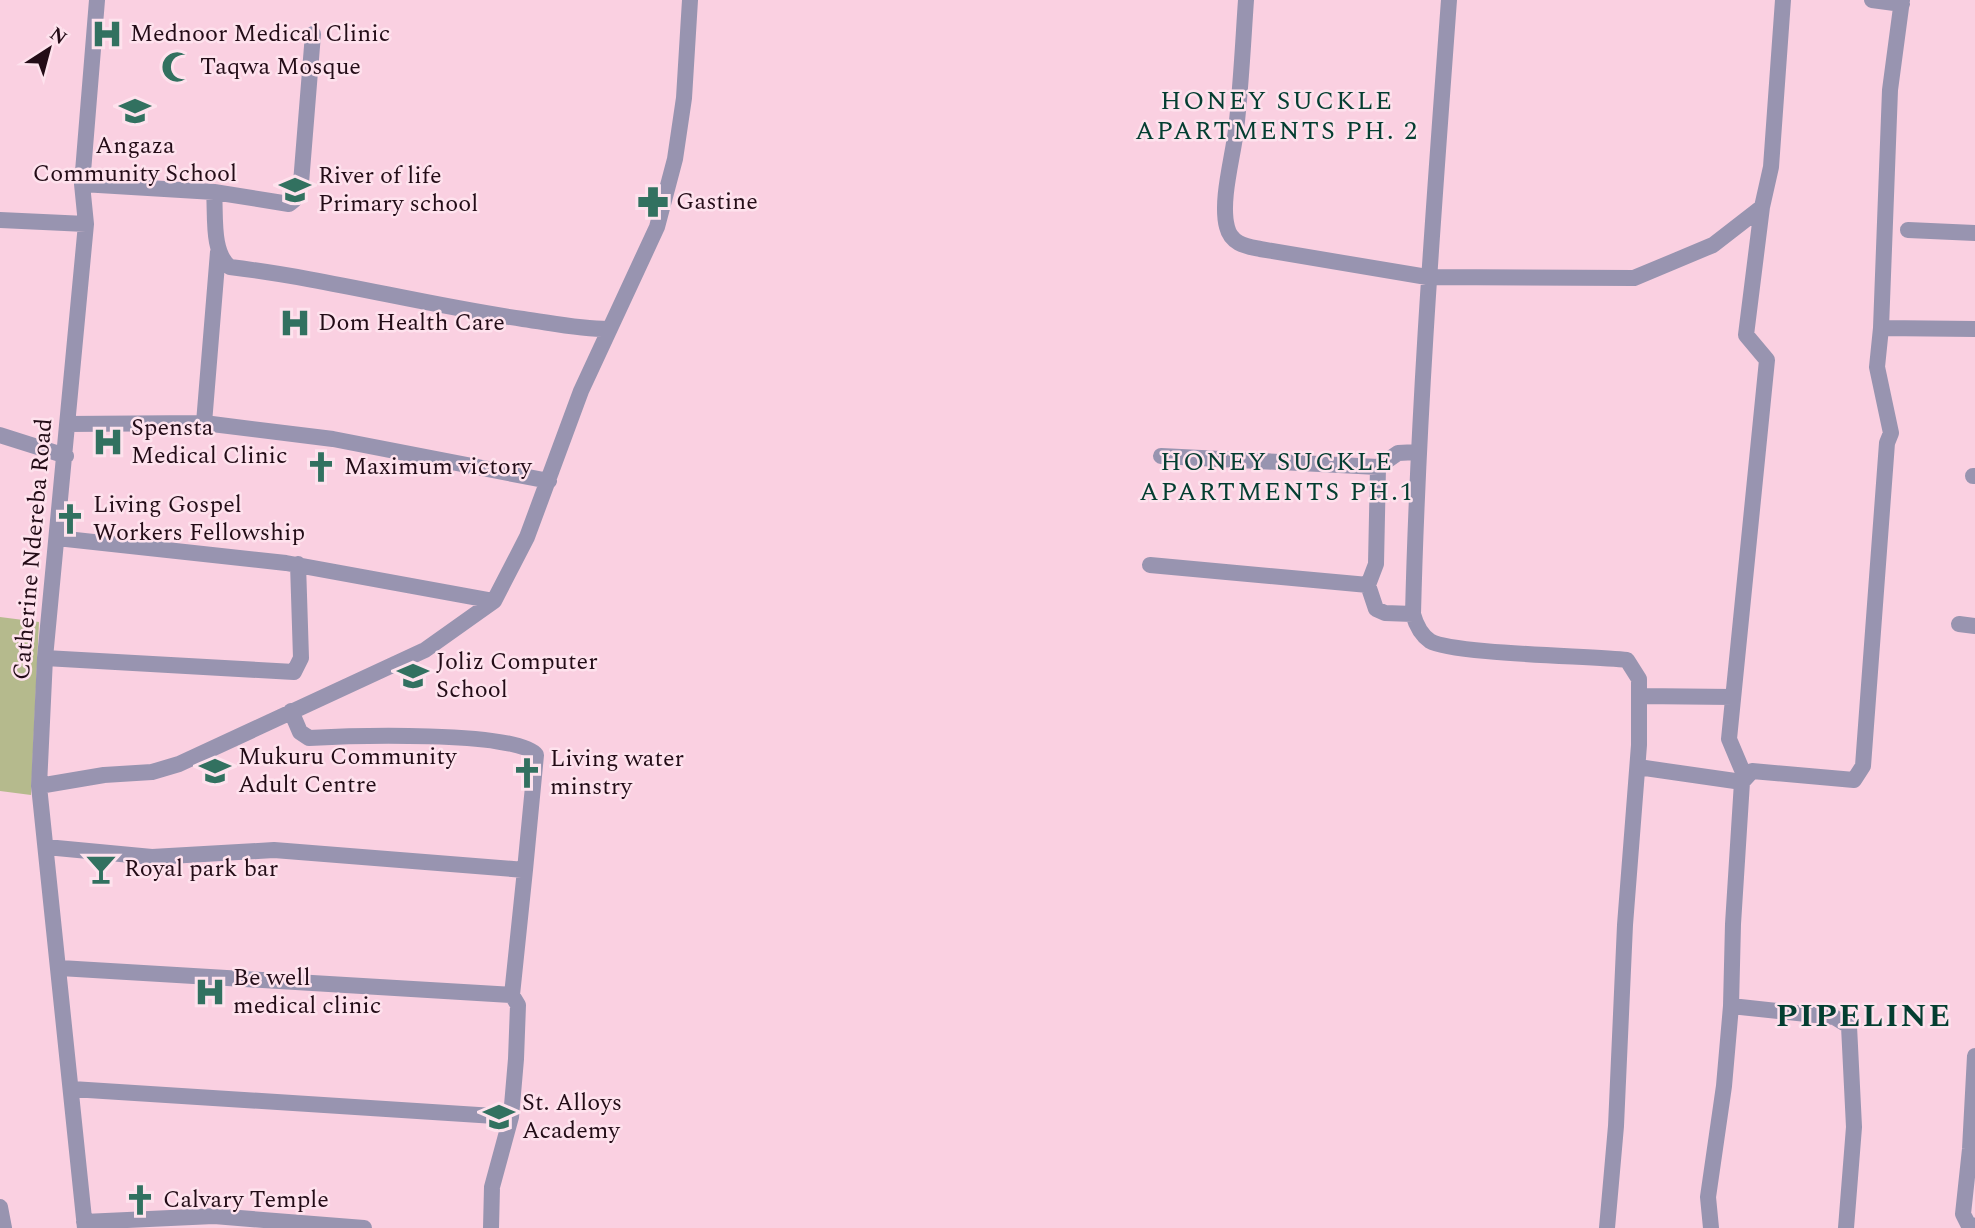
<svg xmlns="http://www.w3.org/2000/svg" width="1975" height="1228" viewBox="0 0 1975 1228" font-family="Spectral,serif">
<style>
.green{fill:#b5ba8d}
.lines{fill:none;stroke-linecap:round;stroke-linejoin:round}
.minor{stroke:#9894b0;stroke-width:16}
.labels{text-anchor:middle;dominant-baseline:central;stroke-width:5;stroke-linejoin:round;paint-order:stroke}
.poi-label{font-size:24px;fill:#230c17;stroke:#fee2ed;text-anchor:start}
.street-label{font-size:24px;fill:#230c17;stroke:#fee2ed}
.neighbourhood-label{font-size:26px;letter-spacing:2px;fill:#043e31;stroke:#fee2ed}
.district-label{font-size:32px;font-weight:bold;letter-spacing:2px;fill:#043e31;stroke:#fee2ed}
</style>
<rect width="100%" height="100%" fill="#fad0e1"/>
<path class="green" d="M0,617L39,622L31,795L0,791Z"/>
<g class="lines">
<path class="minor" d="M1246,0C1243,43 1241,87 1236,130C1233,157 1220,201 1227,227C1231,244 1246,246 1260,249L1427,277L1634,278L1713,245L1762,207L1771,167L1783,0
M1449,0C1434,205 1418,409 1413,614C1416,625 1420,634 1430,641C1451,654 1592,656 1627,660L1639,679V745L1625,925L1616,1126L1607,1228
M1872,0L1902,4
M82,184L214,192C216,214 211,253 230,267C329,279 425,305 523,319C552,323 579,329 608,329
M214,192L289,204L294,200L301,183L313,34
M0,220L86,224
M1908,230L1975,233
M1881,328L1975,329
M204,423L218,252
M67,424L204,423L333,439L549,481
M0,435L66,456
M1161,456L1378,467L1398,453L1417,452
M1973,476H1975
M57,538L286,563L494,601
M1150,565L1368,585L1376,609L1385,613L1413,614
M1368,585L1376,564L1378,467
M1959,624L1975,626
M45,658L294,672L301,658L298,564
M1639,696L1733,697
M1638,767L1742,782
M1745,777L1729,739L1767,360L1746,335L1762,207
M39,786L104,775L152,772L179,764L425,650L494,601L527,537L581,391L657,227L675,159L684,98L690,0
M46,847L152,857L274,850L525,870L536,755C518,730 345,736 309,738L300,732L291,711
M60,968L512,995L518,1005L516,1059L511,1117L492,1187L491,1228
M512,995L525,870
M1731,1006L1834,1017L1849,1026L1854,1127L1846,1228
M1975,1056L1970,1149L1963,1214L1968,1224L1975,1226
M72,1089L511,1117
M0,1207L4,1228
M84,1222L214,1216L364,1228
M85,1228L39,786L45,658L86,224L82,184L97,0
M1711,1228L1708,1197L1724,1086L1731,1006L1733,924L1742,782L1752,771L1854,780L1863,766L1887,443L1891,433L1877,367L1881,328L1890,90L1902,0"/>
</g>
<defs>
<symbol id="hospital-bare" viewBox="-9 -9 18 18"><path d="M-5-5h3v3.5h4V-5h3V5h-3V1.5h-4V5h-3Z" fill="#327160" stroke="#fee2ed" stroke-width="2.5" paint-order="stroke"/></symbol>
<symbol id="mosque-bare" viewBox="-9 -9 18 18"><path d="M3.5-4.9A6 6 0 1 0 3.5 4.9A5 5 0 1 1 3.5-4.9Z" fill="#327160" stroke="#fee2ed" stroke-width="2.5" paint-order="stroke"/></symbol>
<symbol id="school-bare" viewBox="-9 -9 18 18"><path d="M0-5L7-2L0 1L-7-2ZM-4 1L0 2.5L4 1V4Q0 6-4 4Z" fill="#327160" stroke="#fee2ed" stroke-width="2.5" paint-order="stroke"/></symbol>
<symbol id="pharmacy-bare" viewBox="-9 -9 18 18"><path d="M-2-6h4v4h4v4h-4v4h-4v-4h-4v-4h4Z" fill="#327160" stroke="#fee2ed" stroke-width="2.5" paint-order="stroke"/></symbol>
<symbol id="church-bare" viewBox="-9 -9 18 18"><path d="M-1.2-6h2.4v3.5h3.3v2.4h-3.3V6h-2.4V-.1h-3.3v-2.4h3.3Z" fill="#327160" stroke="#fee2ed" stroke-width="2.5" paint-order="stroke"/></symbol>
<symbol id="university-bare" viewBox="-9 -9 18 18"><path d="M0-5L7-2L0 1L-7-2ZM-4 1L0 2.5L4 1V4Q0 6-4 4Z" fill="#327160" stroke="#fee2ed" stroke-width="2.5" paint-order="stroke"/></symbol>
<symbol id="bar-bare" viewBox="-9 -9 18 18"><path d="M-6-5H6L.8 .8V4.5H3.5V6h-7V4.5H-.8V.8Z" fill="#327160" stroke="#fee2ed" stroke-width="2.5" paint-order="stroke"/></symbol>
</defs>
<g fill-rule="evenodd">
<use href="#hospital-bare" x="85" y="12" width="44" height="44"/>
<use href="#mosque-bare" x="155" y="45" width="44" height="44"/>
<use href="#school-bare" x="113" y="89" width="44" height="44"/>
<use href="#school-bare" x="273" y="168" width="44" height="44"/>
<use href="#pharmacy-bare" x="631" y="180" width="44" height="44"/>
<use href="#hospital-bare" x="273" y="301" width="44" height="44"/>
<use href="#hospital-bare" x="86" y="420" width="44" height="44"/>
<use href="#church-bare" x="299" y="445" width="44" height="44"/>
<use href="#church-bare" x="48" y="497" width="44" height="44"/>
<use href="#university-bare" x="391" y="654" width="44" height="44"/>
<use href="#school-bare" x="193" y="749" width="44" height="44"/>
<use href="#church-bare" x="505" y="751" width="44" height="44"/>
<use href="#bar-bare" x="79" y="847" width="44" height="44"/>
<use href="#hospital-bare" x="188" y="970" width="44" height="44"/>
<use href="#school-bare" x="477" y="1095" width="44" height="44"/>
<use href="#church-bare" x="118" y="1178" width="44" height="44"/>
</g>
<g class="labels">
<g class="poi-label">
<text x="130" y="34">Mednoor Medical Clinic</text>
<text x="200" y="67">Taqwa Mosque</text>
<text x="135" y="146" text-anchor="middle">Angaza<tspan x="135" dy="28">Community School</tspan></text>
<text x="318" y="176">River of life<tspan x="318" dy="28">Primary school</tspan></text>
<text x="676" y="202">Gastine</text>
<text x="318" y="323">Dom Health Care</text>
<text x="131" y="428">Spensta<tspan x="131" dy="28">Medical Clinic</tspan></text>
<text x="344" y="467">Maximum victory</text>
<text x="93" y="505">Living Gospel<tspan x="93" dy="28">Workers Fellowship</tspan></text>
<text x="436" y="662">Joliz Computer<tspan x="436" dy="28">School</tspan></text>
<text x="238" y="757">Mukuru Community<tspan x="238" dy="28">Adult Centre</tspan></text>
<text x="550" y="759">Living water<tspan x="550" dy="28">minstry</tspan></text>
<text x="124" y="869">Royal park bar</text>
<text x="233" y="978">Be well<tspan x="233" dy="28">medical clinic</tspan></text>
<text x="522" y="1103">St. Alloys<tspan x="522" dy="28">Academy</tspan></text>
<text x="163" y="1200">Calvary Temple</text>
</g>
<g class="street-label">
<text transform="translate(33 549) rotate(-85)">Catherine Ndereba Road</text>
</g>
<g class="neighbourhood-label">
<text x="1277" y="101">HONEY SUCKLE<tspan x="1277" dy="30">APARTMENTS PH. 2</tspan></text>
<text x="1277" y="462">HONEY SUCKLE<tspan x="1277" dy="30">APARTMENTS PH.1</tspan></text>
</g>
<g class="district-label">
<text x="1864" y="1016">PIPELINE</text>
</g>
</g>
<g transform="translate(49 49) rotate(36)" stroke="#fee2ed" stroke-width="5" paint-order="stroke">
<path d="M0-5L12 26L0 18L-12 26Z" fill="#230c17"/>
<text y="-10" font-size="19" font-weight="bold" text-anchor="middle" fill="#230c17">N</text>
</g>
</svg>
